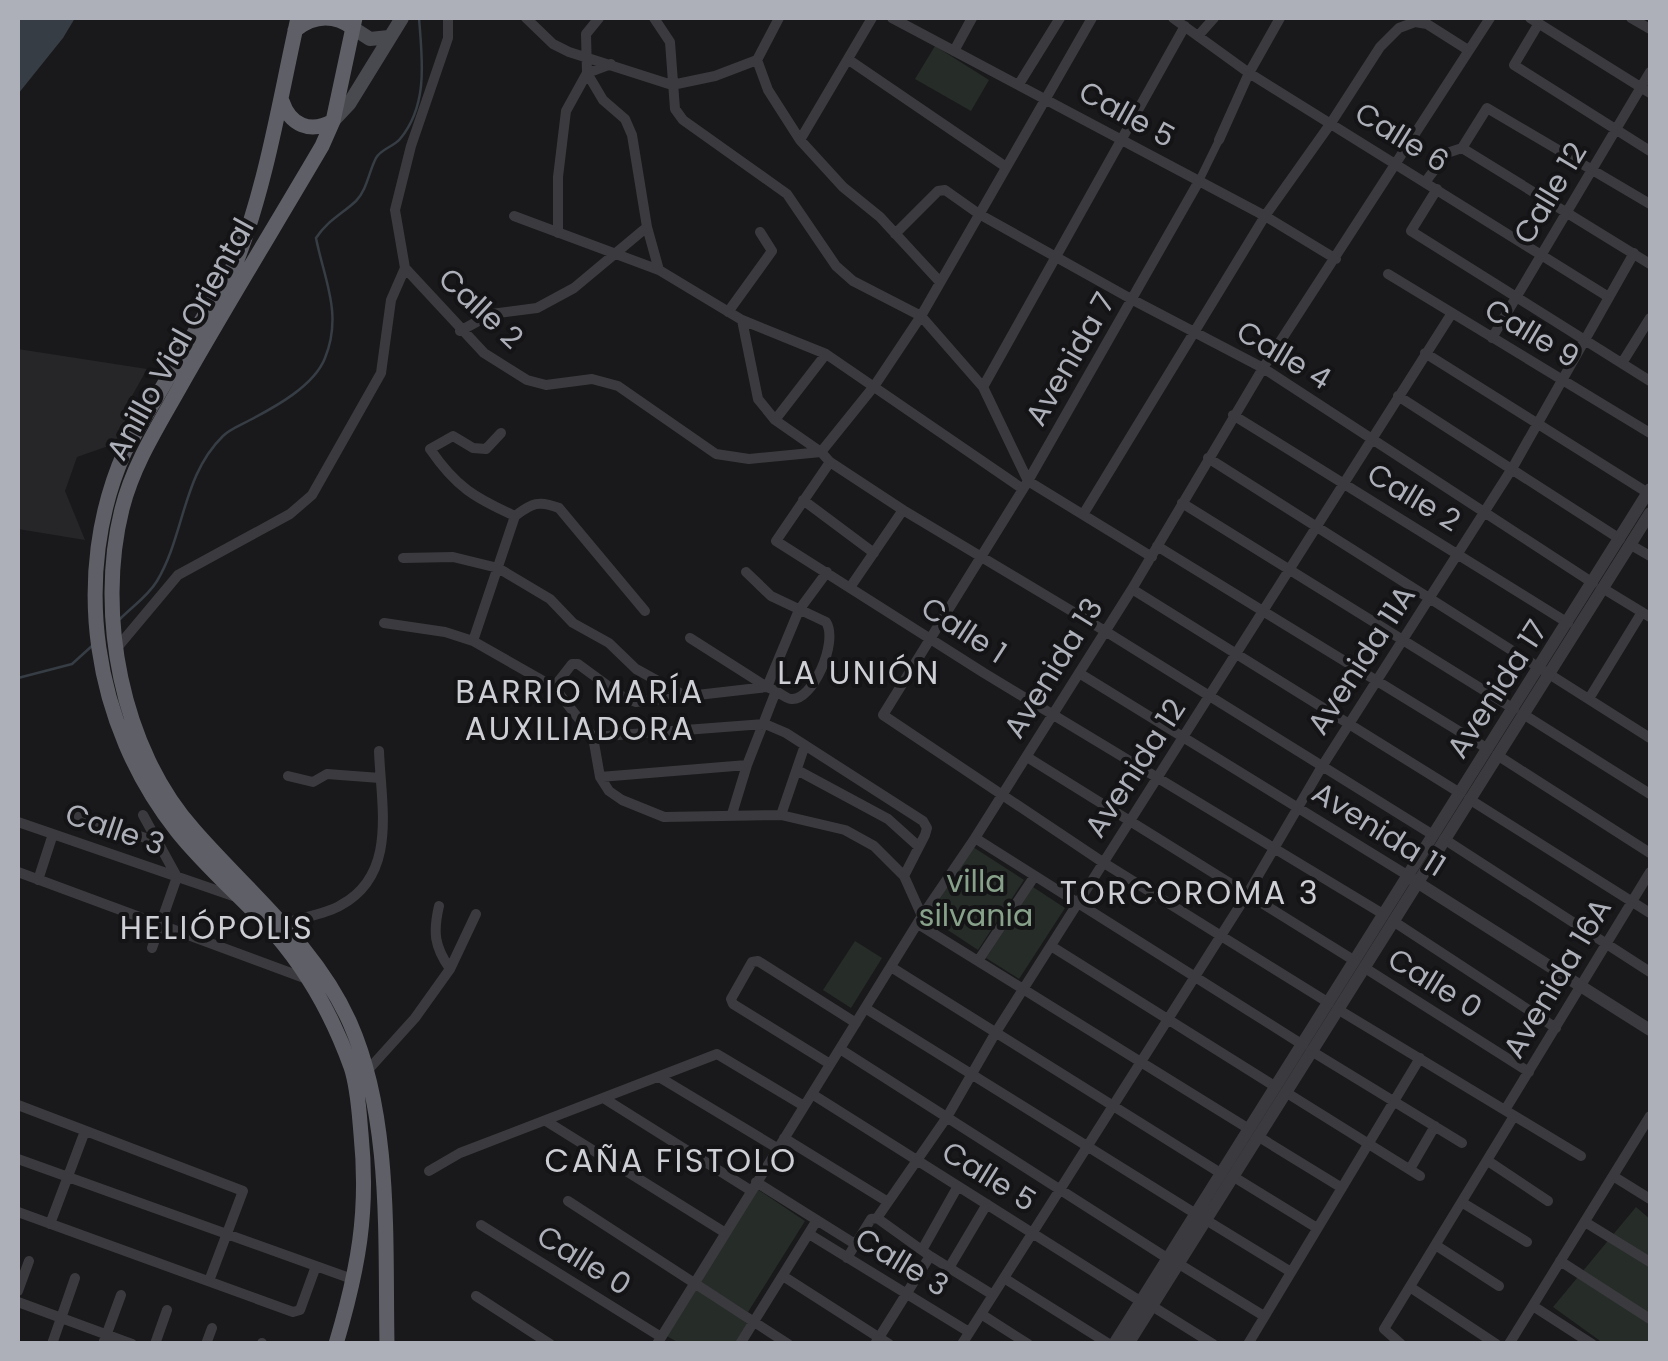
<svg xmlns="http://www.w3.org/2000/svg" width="1668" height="1361" viewBox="0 0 1668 1361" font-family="Poppins,sans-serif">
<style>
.built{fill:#262528}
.green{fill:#262c27}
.water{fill:#363d44}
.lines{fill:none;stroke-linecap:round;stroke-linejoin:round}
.stream{stroke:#363d44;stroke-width:2.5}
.pedestrian{stroke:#3b3b3f;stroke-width:8}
.minor{stroke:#3b3b3f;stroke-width:10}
.tertiary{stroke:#3b3b3f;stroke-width:12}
.secondary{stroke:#494a4f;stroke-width:14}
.trunk{stroke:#5f6067;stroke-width:15}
.labels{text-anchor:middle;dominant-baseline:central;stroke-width:8;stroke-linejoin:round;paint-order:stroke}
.street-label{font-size:30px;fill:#adb0b9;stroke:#141416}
.park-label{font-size:30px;fill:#87a18a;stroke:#141416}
.neighbourhood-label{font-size:32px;letter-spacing:2.5px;fill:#cecfd5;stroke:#141416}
</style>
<rect width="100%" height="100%" fill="#19191b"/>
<path class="built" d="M18,349L147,369L123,412L125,421L114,444L77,457L65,491L85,540L18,529Z"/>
<path class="green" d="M935,46L989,80L971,111L915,79Z
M973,847L1024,880L978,950L928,917Z
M1033,887L1065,908L1019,979L986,958Z
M855,941L882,958L851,1008L823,990Z
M754,1187L805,1221L748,1312L698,1281Z
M1636,1207L1650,1219V1338L1646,1343H1603L1553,1307Z
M694,1288L749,1322L735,1343H679L665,1335Z"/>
<path class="water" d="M18,18H75L63,38L18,94Z"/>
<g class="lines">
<path class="stream" d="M120,619C133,606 148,596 157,581C185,534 182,476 223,436C230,429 241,425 250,420C275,407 314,386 325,358C343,314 324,279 316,238C327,221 342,214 356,201C367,190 369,171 376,158C381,149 393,147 400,139C429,104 422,58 419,18
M18,678L72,664L93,645"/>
<path class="pedestrian" d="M1199,181L1219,140"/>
<path class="minor" d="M448,18V38L411,146L395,210L405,268L484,353L527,380L546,385L592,379L618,386L716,454L749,459L821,452L875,385L921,316L1092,18
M526,18L553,44L569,52L672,85L715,76L757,60L779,18
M654,18L670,42L675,109L683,120L787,194L836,266L853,281L921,316L983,387L1028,481L1152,557
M892,18L1265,216L1336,259
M1173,18L1249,73L1607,296
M1530,18L1650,93
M1631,18L1650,29
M1539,23L1514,65L1650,151
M1198,36L1214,18
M954,51L972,18
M757,60L768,90L800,140L843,187L880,217L940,282
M849,60L1006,167
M611,64L587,73L603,100L625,119L632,135L647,227L659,270L742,320L758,399L775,420L821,452L830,462L903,510L1105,631L1433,835
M1019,84L1060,18
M800,140L872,18
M1219,140L1249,73L1280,18
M1462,148L1650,264
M1199,181L1028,481L883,715L1104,863L1329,1003
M1426,181L1447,153L1462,148L1487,108L1650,204
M1437,189L1411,231L1650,381
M514,216L659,270
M558,233V177L566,111L587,73L586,34L599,18
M895,234L938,191L945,190L979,214L1133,300L1263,368L1593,583
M1388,274L1650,433
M728,312L772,251L760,232
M742,320L826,354L1023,489
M460,331L491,314L537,308L574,288L647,227
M1492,338L1650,72
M1425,353L1648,493
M1622,363L1650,318
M983,387L1185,26
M1398,396L1620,539
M1233,415L1568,623
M775,420L826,354
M501,433L486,449L473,448L453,436L430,449C456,487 475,498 515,516
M1208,458L1650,738
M830,462L776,541L984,673L1383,914
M803,500L874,553
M1182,503L1514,709
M1084,513L1265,216L1331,123L1380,47L1399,28L1415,22L1427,24L1468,50
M1631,545L1650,556
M1157,546L1488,749
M403,558L453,557L498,568L550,599L573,623L609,643L636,669L685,696
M746,572L771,596L826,622C839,642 812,702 791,699C788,699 779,693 776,691
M851,586L903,510
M1132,589L1460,793
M1604,589L1650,617
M384,623L445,632L473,641L554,687L593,737L600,777L609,791L622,800L664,817L781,815L845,830L874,846L904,876L922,916
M473,641L515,516C532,503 539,500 559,508L645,611
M116,649L178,575L290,514L312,495L381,373L391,300L405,268
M1079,673L1407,875
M554,687L572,664H578L623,697L636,702L767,687L690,638
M1590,697L1642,612
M1523,714L1650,794
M593,737L765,724L786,733L923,821L927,828L925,835L904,876
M1497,755L1650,853
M1027,757L1355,961
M797,770L888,819L918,846
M288,776L313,782L327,774L380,778
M600,777L747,765
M1469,799L1650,913
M75,814L157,842
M732,814L747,765L776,691L767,687L799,610L827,572
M143,815L177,877L152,948
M781,815L805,745
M18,822L239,898
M975,838L1303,1045
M1444,839L1650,972
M18,872L307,979
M38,880L53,834
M439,906C433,932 434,946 450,969
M1393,921L1556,1028
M282,924C301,917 325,915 341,905C398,874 381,806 379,751
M918,924L1249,1129
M1051,946L1276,1087
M978,961L1034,877
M891,967L1222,1174
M1365,968L1529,1072
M865,1008L1196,1214
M1339,1010L1581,1156
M840,1049L1167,1258
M1313,1052L1462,1143
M830,1064L733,1004L731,999L752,962L758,961L856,1023
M368,1070L415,1018L450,969L476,914
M659,1077L777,1148
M1287,1093L1420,1176
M812,1094L1140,1301
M605,1099L750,1190
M18,1105L243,1191L209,1281
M1505,1110L1650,872
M546,1121L724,1232
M1259,1137L1342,1188
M784,1138L888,1202
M18,1159L355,1280
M1488,1161L1548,1201
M1410,1169L1435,1126
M429,1171L460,1153L717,1054L804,1106
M1613,1176L1650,1199
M1234,1177L1317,1228
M756,1182L855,1244
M568,1201L788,1344
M1463,1203L1527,1242
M18,1212L293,1312L300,1310L316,1266
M877,1218L930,1256L993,1295
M1206,1220L1291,1272
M1585,1222L1650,1262
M50,1224L85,1131
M481,1225L661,1337
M809,1234L969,1332
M1437,1246L1499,1286
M922,1250L958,1186
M847,1258L871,1219L877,1218L947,1117L996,1032L1452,313
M1560,1261L1650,1319
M1179,1264L1264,1316
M949,1268L987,1204
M783,1276L889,1344
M1004,1278L1109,1344
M1410,1287L1496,1344
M18,1291L29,1261
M476,1296L550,1344
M18,1302L132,1344
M1152,1306L1213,1344
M1533,1306L1592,1344
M981,1314L1028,1344
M52,1344L75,1278
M103,1344L121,1295
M155,1344L167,1310
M206,1344L212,1328
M262,1344V1343
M657,1344L922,916L975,838L1132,589L1263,368L1490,18
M740,1344L817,1220
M875,1344L930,1256
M962,1344L1248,893L1321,768L1513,467L1634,253
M1248,1344L1420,1058
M1401,1344L1384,1329L1514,1116
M1509,1344L1650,1116"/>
<path class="tertiary" d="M1412,879L1650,1030
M1114,1344L1650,489
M1128,1344L1650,513"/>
<path class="secondary" d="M353,28L370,39L389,37
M333,121L349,104L402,18"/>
<path class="trunk" d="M298,18C280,98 267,182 237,260L125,451C70,575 93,725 177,831C204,865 237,893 266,924C305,966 332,1014 351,1067C358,1088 359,1112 361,1134C369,1212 358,1270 336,1344
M355,18L333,121L322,146C275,226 226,306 180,387C158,426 133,465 122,509C96,613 121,749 194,830C248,892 316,946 350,1023C392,1118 385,1241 387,1344
M295,30C314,15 334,14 353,28
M282,101C290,125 310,134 333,121"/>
</g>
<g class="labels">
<g class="street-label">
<text transform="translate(1127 114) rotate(29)">Calle 5</text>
<text transform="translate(1402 137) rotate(32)">Calle 6</text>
<text transform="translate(1550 193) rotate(-59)">Calle 12</text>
<text transform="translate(481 308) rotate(43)">Calle 2</text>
<text transform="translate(1532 333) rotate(31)">Calle 9</text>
<text transform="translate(180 339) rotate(-61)">Anillo Vial Oriental</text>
<text transform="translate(1284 355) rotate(31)">Calle 4</text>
<text transform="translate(1070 359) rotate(-60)">Avenida 7</text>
<text transform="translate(1414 497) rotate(31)">Calle 2</text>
<text transform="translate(964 630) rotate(33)">Calle 1</text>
<text transform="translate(1361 660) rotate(-57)">Avenida 11A</text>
<text transform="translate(1053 668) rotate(-58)">Avenida 13</text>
<text transform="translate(1497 689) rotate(-57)">Avenida 17</text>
<text transform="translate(1135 768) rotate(-57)">Avenida 12</text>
<text transform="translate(115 829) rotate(19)">Calle 3</text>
<text transform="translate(1379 829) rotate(32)">Avenida 11</text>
<text transform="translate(1557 978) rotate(-59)">Avenida 16A</text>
<text transform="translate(1435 983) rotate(32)">Calle 0</text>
<text transform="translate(989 1176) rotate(32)">Calle 5</text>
<text transform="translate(584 1260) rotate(32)">Calle 0</text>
<text transform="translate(902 1262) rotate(31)">Calle 3</text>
</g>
<g class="park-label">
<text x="976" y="881">villa<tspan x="976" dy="34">silvania</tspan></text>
</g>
<g class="neighbourhood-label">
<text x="859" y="672">LA UNIÓN</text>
<text x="580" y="691">BARRIO MARÍA<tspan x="580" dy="37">AUXILIADORA</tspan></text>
<text x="1190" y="892">TORCOROMA 3</text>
<text x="217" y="927">HELIÓPOLIS</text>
<text x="671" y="1160">CAÑA FISTOLO</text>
</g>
</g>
<rect width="1668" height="1361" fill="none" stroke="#adb0b9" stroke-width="40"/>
</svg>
